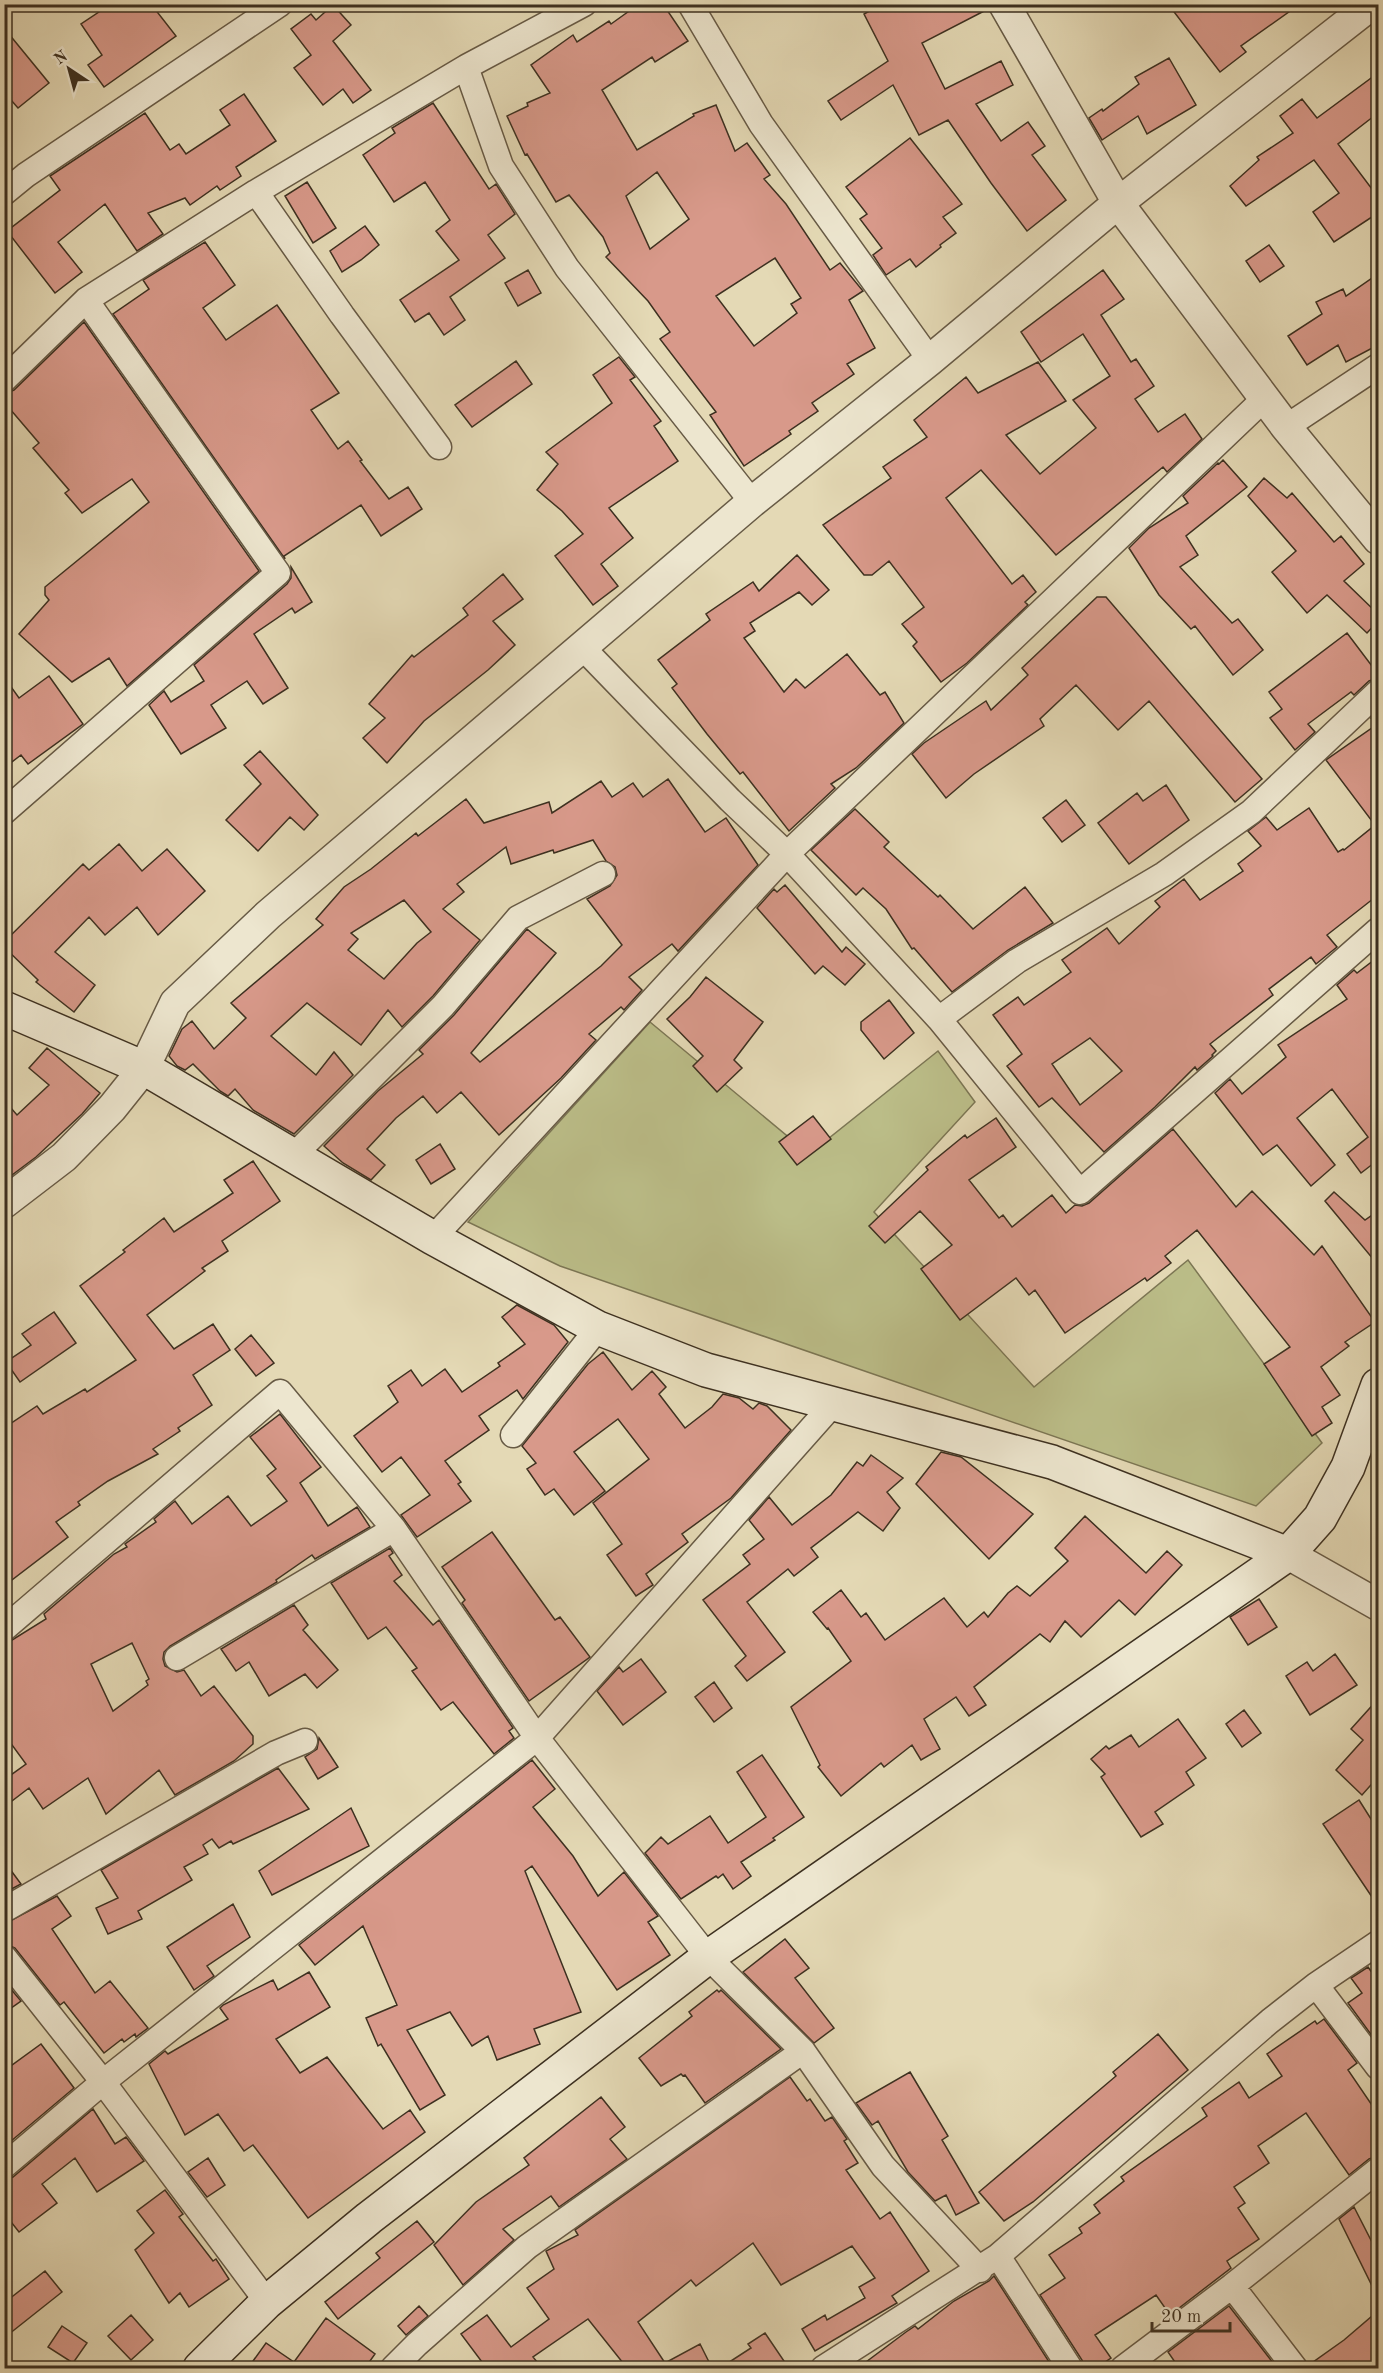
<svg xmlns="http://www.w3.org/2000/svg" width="1383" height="2373" viewBox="0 0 1383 2373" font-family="'Old Standard TT',serif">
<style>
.green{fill:#bbbd88;stroke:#7c7654;stroke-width:1.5}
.building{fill:#d8998a;stroke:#3d3020;stroke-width:1.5;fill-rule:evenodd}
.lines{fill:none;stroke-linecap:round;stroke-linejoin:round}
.minor-casing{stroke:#675a45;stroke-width:27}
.tertiary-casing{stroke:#675a45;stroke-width:33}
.secondary-casing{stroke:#3d3020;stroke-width:36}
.minor{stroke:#ede6cf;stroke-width:24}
.tertiary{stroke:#ede6cf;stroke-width:30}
.secondary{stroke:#ede6cf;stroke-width:33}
</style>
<rect width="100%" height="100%" fill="#e4d9b5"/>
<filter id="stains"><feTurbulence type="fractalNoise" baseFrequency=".00333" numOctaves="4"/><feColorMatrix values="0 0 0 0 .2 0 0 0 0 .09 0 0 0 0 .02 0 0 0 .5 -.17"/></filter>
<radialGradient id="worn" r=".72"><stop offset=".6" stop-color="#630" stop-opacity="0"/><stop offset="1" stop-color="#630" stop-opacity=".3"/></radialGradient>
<path class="green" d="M650,1022L809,1154L938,1051L975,1102L874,1212L1034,1387L1188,1260L1322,1443L1256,1506L560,1266L468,1222Z"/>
<path class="building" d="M111,4H151L176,36L104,87L88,65L102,55L81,24Z
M639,4H663L688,41L655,62L652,57L602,90L637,150L694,116L693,114L716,105L735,151L747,143L770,175L764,179L786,204L830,270L840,263L863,291L849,300L875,348L847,364L854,374L812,403L818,411L789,431L791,434L744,466L710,415L716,412L660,339L670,332L648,301L606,257L610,253L603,237L569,195L556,202L527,154L525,155L507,116L528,106L527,103L550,93L531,65L573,35L577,42L609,21L611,24ZM657,172L689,219L650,249L626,196ZM775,258L801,298L791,304L797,313L754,346L716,296Z
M882,4H987L988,9L922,43L945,89L1001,61L1013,85L976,104L1001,141L1028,122L1045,146L1032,155L1066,200L1027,231L991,183L948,120L919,135L893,85L841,120L828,101L888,61L864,14Z
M1168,4H1300L1241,46L1246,52L1220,72Z
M333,5L351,25L333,41L371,90L353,103L343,89L323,105L294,68L311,55L291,29L311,14L316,20Z
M4,28L49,83L18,108L4,92Z
M1169,58L1196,105L1147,134L1138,116L1102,140L1089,118L1102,109L1103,111L1139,84L1135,77Z
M1378,73V113L1338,144L1378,197V213L1334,242L1313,212L1339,193L1314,160L1246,206L1230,186L1259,160L1257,157L1293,133L1280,116L1302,99L1317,118Z
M244,94L276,141L236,167L241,176L220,190L217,186L190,205L185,198L148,213L163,234L137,251L105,204L58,242L82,272L55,293L7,231L60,190L50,176L145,113L170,150L179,144L186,154L230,125L220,110Z
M433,103L489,189L496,184L515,214L488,235L505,258L450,297L465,320L444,335L429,313L415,322L400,300L459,260L436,231L450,220L425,182L394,202L363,155L395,133L392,128Z
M910,138L962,204L943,217L956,233L940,245L941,247L916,267L910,259L886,275L873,255L882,248L860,219L867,214L846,187Z
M307,182L336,228L313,243L285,196Z
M365,226L379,245L361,260L342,272L330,251Z
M205,242L235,285L203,308L226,340L277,305L339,393L311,410L338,449L348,441L362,460L360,461L389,499L408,487L422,509L381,536L361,505L284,556L285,559L113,314L149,289L143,280Z
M1269,245L1284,266L1260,282L1246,261Z
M528,270L541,293L518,306L505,283Z
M1103,270L1124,299L1101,315L1131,362L1136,359L1154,386L1135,399L1158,432L1185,414L1202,439L1167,472L1163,467L1056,555L981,470L946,498L1012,584L1023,575L1036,592L1025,602L1028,605L967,663L941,682L913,646L917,642L902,624L924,607L889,561L872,575H864L823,525L891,478L883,467L927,437L914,420L966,377L978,393L1038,362L1066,401L1006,435L1040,474L1096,428L1073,400L1110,376L1083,334L1041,362L1021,332Z
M1378,274V345L1346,362L1338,345L1307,365L1288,336L1322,314L1316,302L1343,289L1346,296Z
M84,322L259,571L127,686L109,658L72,682L19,634L49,600L45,595V587L149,502L132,479L82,513L65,493L69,490L33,448L39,443L4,402V394L14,390Z
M619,357L635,377L630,380L661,421L654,426L678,461L609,508L633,538L601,564L618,586L593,605L555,556L583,534L562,511L537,490L558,464L546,452L612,403L593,375Z
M516,361L532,384L472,427L455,405Z
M1223,460L1247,487L1186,536L1198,555L1180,567L1232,623L1238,619L1263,650L1233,675L1195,626L1191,629L1159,595L1129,548L1149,528L1188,503L1183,496L1218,463L1219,464Z
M1264,478L1287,498L1292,493L1334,542L1341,536L1364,564L1344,581L1378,614V621L1367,633L1327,595L1307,613L1272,572L1296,551L1248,496Z
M797,555L829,590L812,605L799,592L750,623L755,631L744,638L784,692L796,679L805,688L847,654L880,695L885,692L904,723L856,768L831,784L835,788L789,831L743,772L740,774L707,734L672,688L677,684L658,660L710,620L706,614L753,582L759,591Z
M291,567L312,602L295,613L292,608L254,634L288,688L263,704L247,681L211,705L226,728L181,754L149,705L164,691L171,702L204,681L194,665L287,584L291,578Z
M503,574L523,599L493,621L515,645L488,670L424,721L387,763L363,738L385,718L369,704L412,655L414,657L468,615L463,608Z
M1097,597H1106L1262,779L1235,802L1149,701L1118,730L1076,685L1040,719L1044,726L974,774L946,798L912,754L924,743L986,701L991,710L1028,675L1022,668Z
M1347,633L1378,674V678L1369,681L1354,695L1351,692L1308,724L1315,732L1295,750L1270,718L1282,709L1269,692Z
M49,676L83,724L28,764L21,755L4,768V677L19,698Z
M1378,711V895L1327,935L1337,947L1316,964L1311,957L1269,989L1273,995L1210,1044L1216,1051L1212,1055L1213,1056L1197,1070L1195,1067L1155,1107L1104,1152L1052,1098L1039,1107L1007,1066L1022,1054L993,1015L1018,997L1024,1005L1071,972L1062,960L1107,928L1119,944L1160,907L1155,901L1184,879L1200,900L1243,871L1238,864L1261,846L1248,831L1266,817L1277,830L1309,808L1338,852L1343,849L1344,850L1375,825L1326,760L1376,725L1371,718ZM1090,1038L1122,1071L1080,1105L1052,1064Z
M260,751L318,815L304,830L290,817L258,851L226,820L261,784L244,765Z
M668,779L705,832L726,818L758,865L678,951L672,944L629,977L642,990L624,1010L621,1007L589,1034L596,1040L561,1078L499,1135L461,1092L437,1113L423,1096L396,1118L367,1149L385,1165L371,1180L343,1163L324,1146L378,1091L423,1054L419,1050L454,1015L527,929L556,953L471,1053L480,1062L601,966L622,945L587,899L610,886L617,875L615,867L606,861L593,840L554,853L553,850L511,864L506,847L457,884L464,892L443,909L480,940L433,996L402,1027L388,1010L361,1045L307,1003L271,1036L316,1075L334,1052L353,1075L294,1134L253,1110L235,1089L228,1096L220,1091L193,1064L185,1070L177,1066L169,1056L182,1029L192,1021L214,1049L246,1018L231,1003L323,925L316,919L344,887L371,869L416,833L418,836L466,799L484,823L549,802L552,813L601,781L612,797L633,783L643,797ZM404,900L431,932L417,943L384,979L348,950L358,939L351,933Z
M1166,785L1189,820L1129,864L1098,823L1137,793L1143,801Z
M1066,800L1085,825L1062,842L1043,818Z
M855,809L889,842L884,847L938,897L940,895L973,929L1025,887L1053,923L1008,950L952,992L914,948L912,949L886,909L863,888L856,895L811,850Z
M119,844L142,871L167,849L205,891L158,935L137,907L105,935L89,917L55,952L95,985L74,1012L36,982L38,980L4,947V942L83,864L89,870Z
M785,885L842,952L846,947L865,964L845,985L823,966L815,974L757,908L774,889L777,892Z
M1378,957V1160L1361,1173L1347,1154L1368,1137L1332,1089L1297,1118L1335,1165L1311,1186L1277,1145L1263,1155L1215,1093L1230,1079L1242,1094L1286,1057L1278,1045L1347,999L1337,985L1354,970L1357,973Z
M706,977L763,1022L734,1060L742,1068L717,1092L693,1066L703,1056L667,1019L690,997Z
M889,1000L914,1033L884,1059L861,1030V1022Z
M47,1048L100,1093L82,1114L36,1157L4,1181V1100L17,1115L49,1085L29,1068Z
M813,1116L831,1139L797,1165L779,1142Z
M996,1118L1016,1147L969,1180L999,1218L1003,1215L1012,1227L1052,1195L1066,1213L1075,1205L1082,1206L1089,1203L1173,1129L1236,1207L1252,1191L1314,1255L1322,1246L1375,1322L1345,1342L1349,1346L1321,1367L1340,1395L1322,1407L1332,1423L1312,1436L1264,1364L1290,1347L1197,1230L1165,1256L1171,1263L1147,1281L1145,1278L1065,1333L1035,1290L1029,1295L1016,1278L960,1320L921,1269L952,1245L920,1211L885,1243L869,1226L928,1170L926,1167L965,1135L967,1138Z
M440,1144L455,1169L431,1184L416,1160Z
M253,1161L280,1201L222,1241L228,1251L202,1268L205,1271L147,1315L174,1349L213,1324L230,1350L193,1375L212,1405L178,1428L180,1431L153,1449L158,1454L108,1481L78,1502L80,1505L56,1522L68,1537L4,1586V1428L37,1406L43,1414L85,1389L87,1392L136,1360L80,1286L125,1252L123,1250L164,1218L174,1232L233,1193L224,1180Z
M1334,1192L1365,1220L1378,1211V1265L1325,1201Z
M517,1305L554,1325L568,1342L523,1399L517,1390L479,1416L489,1430L445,1461L461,1482L458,1484L471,1501L417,1537L401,1515L430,1495L401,1457L382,1472L354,1436L398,1402L388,1386L411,1370L422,1386L445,1369L462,1392L500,1366L498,1363L525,1344L502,1317Z
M54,1312L76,1343L20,1382L6,1362L31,1345L22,1334Z
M251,1335L274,1363L256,1376L235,1349Z
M603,1352L632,1390L652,1371L666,1387L659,1394L685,1428L712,1407L723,1394L739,1398L753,1409L759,1403L767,1406L791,1430L731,1498L682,1534L688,1542L646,1574L653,1585L636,1596L607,1555L622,1544L593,1503L649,1459L618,1419L574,1452L605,1491L574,1515L554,1489L545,1495L527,1469L536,1463L522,1446L588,1364Z
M280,1414L321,1467L300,1483L328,1526L357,1507L370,1527L315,1559L312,1555L276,1580L277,1582L170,1646L164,1652L163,1659L165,1666L177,1672L184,1670L201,1696L214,1686L253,1736V1744L234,1761L175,1795L159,1770L106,1814L88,1778L43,1809L29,1788L4,1807V1780L26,1764L4,1734V1645L46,1619L44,1614L114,1554L127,1547L125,1544L156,1522L154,1519L175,1501L192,1524L228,1496L251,1526L287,1501L267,1476L276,1469L250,1437ZM132,1643L149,1679L146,1681L148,1685L113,1711L91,1664Z
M941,1452L961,1457L1033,1514L989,1559L916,1484Z
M871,1455L903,1478L887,1492L900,1508L883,1531L858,1512L811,1548L818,1557L794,1576L788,1569L747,1602L785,1652L747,1681L735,1666L746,1656L703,1600L750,1564L743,1555L764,1539L749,1520L769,1497L792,1525L831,1495L857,1462L863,1466Z
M1085,1516L1146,1573L1167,1551L1182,1565L1135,1615L1119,1600L1081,1637L1065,1621L1050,1642L1040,1634L974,1687L986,1705L969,1716L956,1697L924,1719L940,1749L921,1760L912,1745L884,1767L881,1763L841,1796L818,1767L820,1765L791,1707L851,1661L828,1628L827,1629L813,1612L841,1590L861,1617L866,1613L885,1640L944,1598L967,1627L984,1612L988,1617L1008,1593L1017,1586L1030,1596L1068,1561L1055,1548Z
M492,1532L555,1620L560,1617L590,1657L529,1701L462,1603L465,1600L442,1567Z
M390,1548L393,1553L389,1556L402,1575L394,1581L433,1625L439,1620L513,1728L509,1731L514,1738L494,1754L453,1702L441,1710L412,1671L417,1668L386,1627L368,1639L331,1583Z
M1259,1599L1277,1627L1248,1645L1230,1617Z
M294,1605L308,1625L303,1630L338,1670L317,1688L305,1674L269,1696L249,1662L236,1671L221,1649Z
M1335,1654L1357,1685L1310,1715L1286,1676L1307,1662L1313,1671Z
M641,1659L666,1692L623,1725L597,1691L619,1667L623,1672Z
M714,1682L732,1708L714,1722L695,1697Z
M1378,1699V1777L1362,1795L1336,1770L1363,1740L1351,1729Z
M1244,1710L1261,1733L1242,1747L1226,1724Z
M1178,1719L1206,1758L1186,1772L1194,1785L1155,1812L1163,1824L1141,1837L1101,1777L1105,1774L1091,1759L1106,1746L1109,1749L1131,1735L1139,1747Z
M319,1738L338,1767L318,1779L305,1757L317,1749Z
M762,1755L804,1817L773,1838L775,1840L741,1862L751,1876L733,1889L723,1874L718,1878L716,1876L681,1899L645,1853L661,1837L668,1844L710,1816L728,1843L766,1817L737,1772Z
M532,1760L555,1789L533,1807L573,1856L598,1896L624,1872L658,1916L648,1922L670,1955L617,1990L532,1866L525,1871L581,2012L534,2029L540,2044L497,2060L488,2036L472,2046L450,2012L407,2030L445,2095L420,2110L381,2044L378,2046L366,2018L397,2005L363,1926L315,1965L299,1945Z
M278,1768L309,1809L233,1844L231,1841L219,1848L212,1839L203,1845L208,1854L184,1867L192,1880L138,1911L142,1919L108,1934L96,1908L118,1898L101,1870Z
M1359,1800L1378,1830V1906L1323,1824Z
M351,1808L369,1846L272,1895L259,1871Z
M4,1861L21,1884L4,1893Z
M57,1896L71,1916L52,1929L95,1993L110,1981L148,2028L136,2037L135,2034L124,2042L122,2039L104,2053L64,2002L60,2005L15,1948L4,1943V1924Z
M233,1904L250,1937L207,1966L214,1976L194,1990L167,1947Z
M785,1939L809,1968L795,1978L834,2028L814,2043L743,1972Z
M1368,1967L1378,1981V2044L1348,2003L1362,1993L1351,1978Z
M309,1972L330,2007L276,2039L300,2073L327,2057L383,2129L410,2110L425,2132L308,2218L253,2145L244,2151L218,2114L185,2135L149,2064L165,2051L168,2054L228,2019L220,2008L223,2005L273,1980L278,1990Z
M4,1981L21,2001L4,2013Z
M717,1990L719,1992L721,1990L781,2049L705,2103L685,2075L683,2076L681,2074L661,2086L639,2058L692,2016L689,2012Z
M1324,2019L1357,2063L1348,2070L1378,2114V2156L1369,2159L1349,2175L1306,2113L1258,2146L1269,2163L1234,2187L1245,2203L1238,2208L1259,2239L1227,2261L1231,2268L1170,2315L1156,2295L1095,2335L1111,2358L1096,2368H1084L1082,2360L1040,2295L1065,2278L1049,2255L1082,2233L1079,2228L1100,2213L1094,2205L1124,2181L1121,2177L1207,2116L1202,2108L1239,2082L1249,2098L1282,2076L1267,2054L1315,2021L1317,2024Z
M1158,2034L1188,2070L1033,2202L1004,2221L979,2192L1116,2076L1113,2072Z
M41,2044L74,2088L4,2147V2071Z
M910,2072L948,2136L942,2140L979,2203L956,2215L946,2195L935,2201L908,2172L878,2121L872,2125L856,2103Z
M790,2077L807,2101L810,2099L825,2121L832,2117L847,2139L844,2141L858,2163L846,2170L880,2219L890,2212L929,2271L892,2296L897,2303L815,2351L802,2329L825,2315L827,2320L865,2298L859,2287L875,2278L852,2246L781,2285L753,2243L696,2286L691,2280L638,2322L665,2363L700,2344L712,2368H627L588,2319L533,2357L542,2368H481L485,2366L461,2334L487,2315L511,2347L549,2319L527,2288L554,2269L546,2251L578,2235L575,2230Z
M601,2097L625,2127L610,2139L627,2159L559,2207L551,2196L503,2229L514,2240L463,2285L434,2245L476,2202L529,2165L524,2158Z
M93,2109L115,2144L126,2137L144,2161L97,2192L75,2158L42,2184L57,2203L19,2232L4,2213V2180L13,2177Z
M208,2158L225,2185L207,2197L188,2172Z
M165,2190L183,2214L179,2217L213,2261L216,2259L229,2279L189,2307L180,2293L169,2303L135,2250L154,2233L137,2211Z
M1354,2207L1378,2254V2298L1339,2219Z
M417,2221L434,2242L338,2319L325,2302L380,2258L376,2253Z
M45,2271L62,2292L4,2338V2303Z
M994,2276L1053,2368H858L906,2332L915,2326L918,2329L954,2301L989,2281Z
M419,2306L428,2316L406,2335L398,2326Z
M1229,2306L1277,2368H1179L1168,2352Z
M1378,2311V2356L1364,2368H1309V2365L1344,2340Z
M131,2315L153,2340L131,2360L108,2336Z
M326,2318L375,2354L365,2368H248L266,2343L294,2362Z
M62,2326L87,2343L73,2363L48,2347Z
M765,2333L784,2361L773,2368H720L751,2348L748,2344Z"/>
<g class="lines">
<defs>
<path id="minor" d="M690,4L761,124L930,360
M466,67L501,166L567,268L752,502
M256,192L342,315L439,447
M4,193L26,175L280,4
M4,380L86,300L256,192L466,67L584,4
M1286,427L1378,366
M582,647L730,800L787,854L939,1019L1080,1192L1378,930
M4,812L278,573L86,300
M939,1019L1017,961L1164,874L1251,812L1378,692
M293,1156L443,1006L518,918L603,874
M433,1238L787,854L1264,399
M513,1435L598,1328
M4,1629L280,1392L394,1529L537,1738L834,1403
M177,1658L394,1529
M4,1910L276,1753L305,1741
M4,1957L103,2082L267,2302
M1316,1985L1378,2067
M4,2166L103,2082L537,1738L708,1957L803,2051L883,2166L980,2270
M998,2256L1070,2368
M1232,2286L1295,2368
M393,2368L417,2344L527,2247L803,2051
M823,2368L998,2256L1270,2021L1316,1985L1378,1943
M1123,2368L1232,2286L1378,2170"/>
<path id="tertiary" d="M1004,4L1118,203L1286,427L1378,539
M4,1203L64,1157L112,1108L144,1068L175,1003L268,915L752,502L930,360L1118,203L1372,4
M1288,1554L1378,1605"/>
<path id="secondary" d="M4,1008L144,1068L433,1238L598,1328L706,1370L1052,1462L1288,1554
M200,2368L267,2302L369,2218L708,1957L1288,1554L1320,1518L1348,1467L1378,1385"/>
</defs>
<use href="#minor" class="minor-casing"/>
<use href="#tertiary" class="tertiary-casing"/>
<use href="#secondary" class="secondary-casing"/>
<use href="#minor" class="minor"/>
<use href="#tertiary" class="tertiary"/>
<use href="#secondary" class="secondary"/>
</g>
<rect width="1383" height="2373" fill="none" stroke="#e4d9b5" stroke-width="24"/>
<rect x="6" y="6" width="1371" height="2361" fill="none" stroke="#3d3020" stroke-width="3"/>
<rect x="12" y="12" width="1359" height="2349" fill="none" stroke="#3d3020" stroke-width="1.5"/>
<g transform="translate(69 69) rotate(324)" stroke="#ede6cf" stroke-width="4.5" paint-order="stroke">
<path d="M0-4.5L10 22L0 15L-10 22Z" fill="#3d3020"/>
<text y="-9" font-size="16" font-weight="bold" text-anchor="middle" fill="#3d3020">N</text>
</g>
<path d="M1152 2322v9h78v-9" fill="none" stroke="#3d3020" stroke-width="3"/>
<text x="1161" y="2322" font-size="18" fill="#3d3020" stroke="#ede6cf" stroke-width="4.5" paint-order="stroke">20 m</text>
<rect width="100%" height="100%" filter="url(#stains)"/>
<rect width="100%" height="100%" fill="url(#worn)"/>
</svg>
